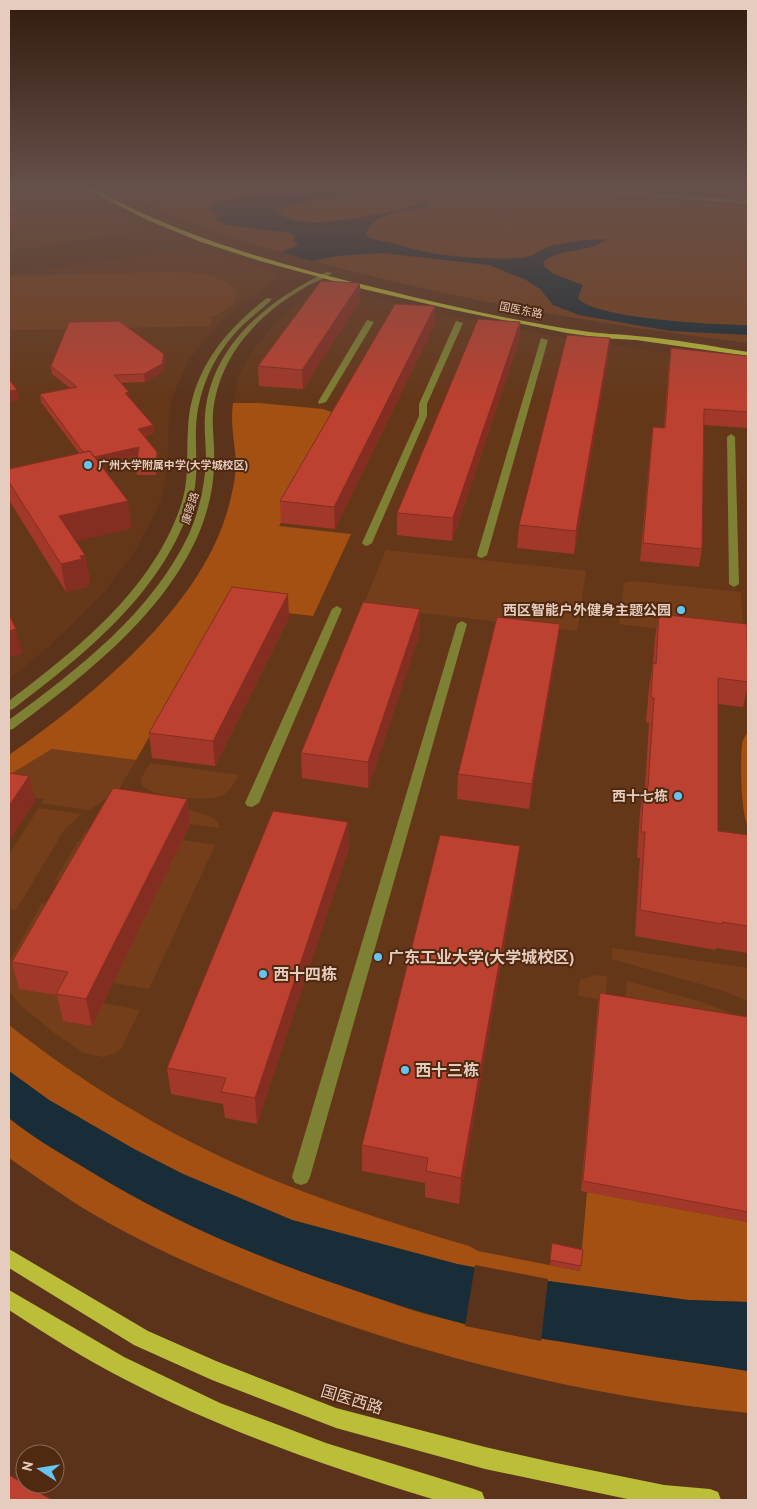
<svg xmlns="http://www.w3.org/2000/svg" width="757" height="1509" viewBox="0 0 757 1509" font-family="'PT Sans','Noto Sans SC',sans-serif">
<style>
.built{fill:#653719}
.green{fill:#753e1b}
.forest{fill:#a35012}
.water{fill:#182d37}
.pier{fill:#5b331b}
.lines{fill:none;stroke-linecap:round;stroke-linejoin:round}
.minor{fill:#7e8034;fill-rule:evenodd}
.major{fill:#bbbe38;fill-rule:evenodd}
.wall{fill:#a23829}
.shaded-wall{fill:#842e22}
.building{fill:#bc4130;stroke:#842e22}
.poi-dot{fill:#67c4f0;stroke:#4f2910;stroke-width:2}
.labels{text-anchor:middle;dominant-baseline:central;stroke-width:4;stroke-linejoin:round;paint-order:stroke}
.far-street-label{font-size:11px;fill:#e5ccbe;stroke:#4f2910}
.far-poi-label{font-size:11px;font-weight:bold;fill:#e5ccbe;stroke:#4f2910;text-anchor:start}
.poi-label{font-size:14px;font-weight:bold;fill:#e5ccbe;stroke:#4f2910;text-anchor:end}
.near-poi-label{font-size:16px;font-weight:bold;fill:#e5ccbe;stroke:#4f2910;text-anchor:start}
.near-street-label{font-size:16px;fill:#e5ccbe;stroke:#4f2910}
</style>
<rect width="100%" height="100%" fill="#5b331b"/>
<path class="built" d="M9,190H62L105,213L146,231L9,251Z
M635,190H748V198L722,196Z
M198,247L272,271L279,277L226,316L215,328L189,359L173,395L169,416L167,473L160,502L154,516L135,551L104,593L86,611L43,652L9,679V275Z
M317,292H348L457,317L559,337L748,365V1413L693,1407L584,1389L412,1347L328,1319L261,1294L190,1264L78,1205L9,1158V755L60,718L127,660L154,632L190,587L214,546L230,503L236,465L232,414L239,374L254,349L275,323L295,305Z"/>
<path class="green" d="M123,190H519L748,206V343C606,325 464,302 325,264C257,246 184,225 123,190Z
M163,272C178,272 193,272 207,275C251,286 242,305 206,319H211L210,326L9,330V276Z
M386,550L586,571L577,631L363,606Z
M633,581L741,592L743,629L748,630V639L619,624L624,583Z
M52,749L136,760L118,791L89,810L42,803L44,799L9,794V775Z
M150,763L239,775C234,783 230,792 221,796C208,802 148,797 141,784L142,777Z
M156,806C172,809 216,809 220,828L118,814L78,884L55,881C84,832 92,806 156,806Z
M39,808L81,814L64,830L16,910L9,909V854Z
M182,840L215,845L149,989L113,983Z
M42,903L65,907L75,998L64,1021L92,1026L103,1003L140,1010L121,1049L116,1053L103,1057L84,1053L53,1032L20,1005L9,990V962Z
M612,948L748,968V1001L721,990L612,959Z
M596,975L607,976L605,1000L578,996L580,980Z
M627,981L699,1001L748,1020L625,1003Z"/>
<path class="forest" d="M233,403H259L323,409L331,412L319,455L279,526L351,534L313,616L224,606L136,760L52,749L9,775V755C91,698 207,603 230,501C233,489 236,476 236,463C235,443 230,424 233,403Z
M748,732V826C741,814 740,762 742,746C742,741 745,736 748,732Z
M9,1025C80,1081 158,1129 241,1166C315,1199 392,1223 469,1246L478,1251L580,1271L587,1192L748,1222V1302L688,1300L541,1280L457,1264L292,1220L183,1174L134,1149L49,1100L9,1071Z
M9,1118C30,1135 54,1150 78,1164C163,1217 253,1256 348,1288C383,1300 419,1314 454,1321C551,1343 650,1356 748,1371V1413C594,1397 443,1361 297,1307C222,1279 146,1247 78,1205C55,1190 32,1174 9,1158Z"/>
<path class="water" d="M261,190H329L330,192L335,194L371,197L317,198L284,207L277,211C299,235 379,213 408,208C416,206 422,202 430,203L426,207C408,209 370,214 366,235C375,242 385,240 395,244C435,257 480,260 522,258L531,256L549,246L584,240L607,239C591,253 561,248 544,261V266L554,274L583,285L578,298C593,319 720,325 748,325V335L670,331L579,315L553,305L540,289L526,280L489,265L382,253L339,256L311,261L281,252L298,245L294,241L295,237L291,233L226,225L216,219L218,214L208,209L215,201L234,199L248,192Z
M9,1071L49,1100L134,1149L183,1174L292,1220L457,1264L541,1280L688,1300L748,1302V1371C687,1362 625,1352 564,1342C539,1338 514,1335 489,1330C441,1319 394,1304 348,1288C256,1257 168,1220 85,1168C59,1152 32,1137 9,1118Z"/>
<path class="pier" d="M475,1265L548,1279L541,1341L465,1326Z"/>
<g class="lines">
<path class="minor" d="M565,190H595L748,200V204Z
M327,272L332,273C326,278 317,281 309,285C288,297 268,311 252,329C230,352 216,382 213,413C212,430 215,446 214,463C214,487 208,511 199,533C163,616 84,676 13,729L9,730V720C77,670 152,613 189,534C199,511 205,485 206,460C206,445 204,430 205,415C211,345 268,300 327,272Z
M267,298L272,299C264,308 253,315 244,324C215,352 198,388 196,428C195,457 200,477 190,507C161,594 84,655 13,709L9,710V701C77,649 151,591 180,508C190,481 186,457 188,429C190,373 224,331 267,298Z
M367,320L374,322L326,402L319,404L318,402Z
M456,321L463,323L427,404V416L372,543L367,546L364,545L362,543L419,416V404Z
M541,338L548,340L487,555L482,558L478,557L477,555Z
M731,434L735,437L739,584L734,587L729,584L727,437Z
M337,606L342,609L259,803L252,807L247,806L245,803L332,609Z
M462,621L467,624L310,1177L307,1183L301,1185L295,1183L292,1177L457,624Z"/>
<path class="major" d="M89,190H96C184,238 280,265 377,288C445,305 514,321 583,331C601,334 618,334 636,336C673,339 711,346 748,352V356L636,340L601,338L567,333L454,310L363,289L260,261L201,242L145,219Z
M9,1249L148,1331L216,1361L336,1408L485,1447L556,1463L664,1485L710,1489L718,1492L721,1500H632L485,1469L336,1428L212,1380L134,1345L9,1268Z
M9,1290L124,1357L220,1403L326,1443L474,1489L482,1492L485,1500H436L429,1498C326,1466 222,1430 126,1380C85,1359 47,1335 9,1310Z"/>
</g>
<path class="wall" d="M360,301L303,389L259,386L258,366Z
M435,306L434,325L335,529L281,523L280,501Z
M520,322L519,340L452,541L397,535V513Z
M671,348L748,356V428L704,425L702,549L699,567L640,561L651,443L653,427L664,428L669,362Z
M164,354L165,361L163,372L145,382L120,383L130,398L153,425L154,433L144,436L157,452L158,460L156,475H137L136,467L138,456L100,464L132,528L75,541L85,555L90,583L86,584L87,587L66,592L9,500V469L79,453L41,402L40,394L70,388L52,374L51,366Z
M608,357L574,554L517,548L519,525Z
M659,614L748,659V686L743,707L718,704V831L748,835V953L716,948V950L635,936L640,858H637L640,812L644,787H645L649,723L646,722L649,688L653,663L655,638Z
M289,617L215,766L152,758L149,733Z
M420,633L368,788L302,778L301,753Z
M557,648L529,809L457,799L458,774Z
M187,799L190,824L92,1026L63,1021L57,995L19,989L12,962Z
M349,848L257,1124L225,1118L223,1104L171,1094L167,1068Z
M517,872L459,1204L425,1197V1183L362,1171V1145Z
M600,993L748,1017V1222L581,1191L598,1003Z
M552,1243L581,1266L580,1271L550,1265Z"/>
<path class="shaded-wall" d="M15,212L18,228L9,229V213Z
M360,283V301L303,389L302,370Z
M435,306L434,325L335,529L334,507Z
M520,322L519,340L452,541L453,518Z
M610,338L608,357L574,554L576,531Z
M164,354L165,361L163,372L145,382L144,374Z
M17,390L19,400L9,402V391Z
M129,392L130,400L125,393Z
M153,425L154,433L139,436L138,429Z
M139,447L140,455L88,466L87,458Z
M157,452L158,460L156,475L155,467Z
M128,501L132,528L64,544L59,516Z
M85,555L90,583L86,584L87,587L66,592L61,564Z
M288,594L289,617L215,766L213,741Z
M420,609V633L368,788V762Z
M560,624L557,648L529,809L532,784Z
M16,629L22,654L9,657V631Z
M29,776L35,802L9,841V806Z
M187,799L190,824L92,1026L86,999Z
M348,822L349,848L257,1124L255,1098Z
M520,846L517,872L459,1204L461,1178Z"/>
<path class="building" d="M9,205L15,212L9,213Z
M321,281L360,283L302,370L258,366Z
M395,304L435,306L334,507L280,501Z
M478,319L520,322L453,518L397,513Z
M119,321L164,354L162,364L144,374L114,375L129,392L125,393L153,425L138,429L157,452L155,467H136L139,447L94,457L90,451L83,452L40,394L77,387L51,366L69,322Z
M567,335L610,338L576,531L519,525Z
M671,348L748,356V412L704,409L702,549L643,543L653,427L665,428Z
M9,379L17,390L9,391Z
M90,451L128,501L59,516L85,555L80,556L82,559L61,564L9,482V469Z
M232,587L288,594L213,741L149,733Z
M363,602L420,609L368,762L301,753Z
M659,614L747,624L748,682L718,678V831L748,835V926L722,922V924L640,910L645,832H641L644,787H648L654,698L651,697L653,663L656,664Z
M9,615L16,629L9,631Z
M497,617L560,624L532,784L458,774Z
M9,773L29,776L9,806Z
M113,788L187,799L86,999L56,994L68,972L12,962Z
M273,811L348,822L255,1098L221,1092L226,1078L167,1068Z
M440,835L520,846L461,1178L426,1171L428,1158L362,1145Z
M600,993L748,1017V1212L583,1181Z
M552,1243L583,1250L581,1266L550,1260Z
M9,1475L52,1500H9Z"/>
<linearGradient id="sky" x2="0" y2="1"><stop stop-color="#321c0f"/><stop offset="0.47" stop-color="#66504a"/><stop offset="1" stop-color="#66504a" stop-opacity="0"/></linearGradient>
<rect width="757" height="401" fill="url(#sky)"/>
<g class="poi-dot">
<circle cx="88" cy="465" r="5"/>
<circle cx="681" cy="610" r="5"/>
<circle cx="678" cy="796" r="5"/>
<circle cx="378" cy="957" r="5"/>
<circle cx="263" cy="974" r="5"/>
<circle cx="405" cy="1070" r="5"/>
</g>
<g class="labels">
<g class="far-street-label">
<text transform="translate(521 310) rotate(11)">国医东路</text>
<text transform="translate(190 508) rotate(-72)">康陵路</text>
</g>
<g class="far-poi-label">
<text x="98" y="465">广州大学附属中学(大学城校区)</text>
</g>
<g class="poi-label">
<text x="671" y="610">西区智能户外健身主题公园</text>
<text x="668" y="796">西十七栋</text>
</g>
<g class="near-poi-label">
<text x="388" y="957">广东工业大学(大学城校区)</text>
<text x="273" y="974">西十四栋</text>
<text x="415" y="1070">西十三栋</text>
</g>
<g class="near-street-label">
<text transform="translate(352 1399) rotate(17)">国医西路</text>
</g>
</g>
<rect width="757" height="1509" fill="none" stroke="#e5ccbe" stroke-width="20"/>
<g transform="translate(40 1469) rotate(282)"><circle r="24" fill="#4f2910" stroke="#8b6a56"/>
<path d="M0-4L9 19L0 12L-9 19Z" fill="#67c4f0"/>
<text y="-8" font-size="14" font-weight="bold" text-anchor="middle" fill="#e5ccbe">N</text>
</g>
</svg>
